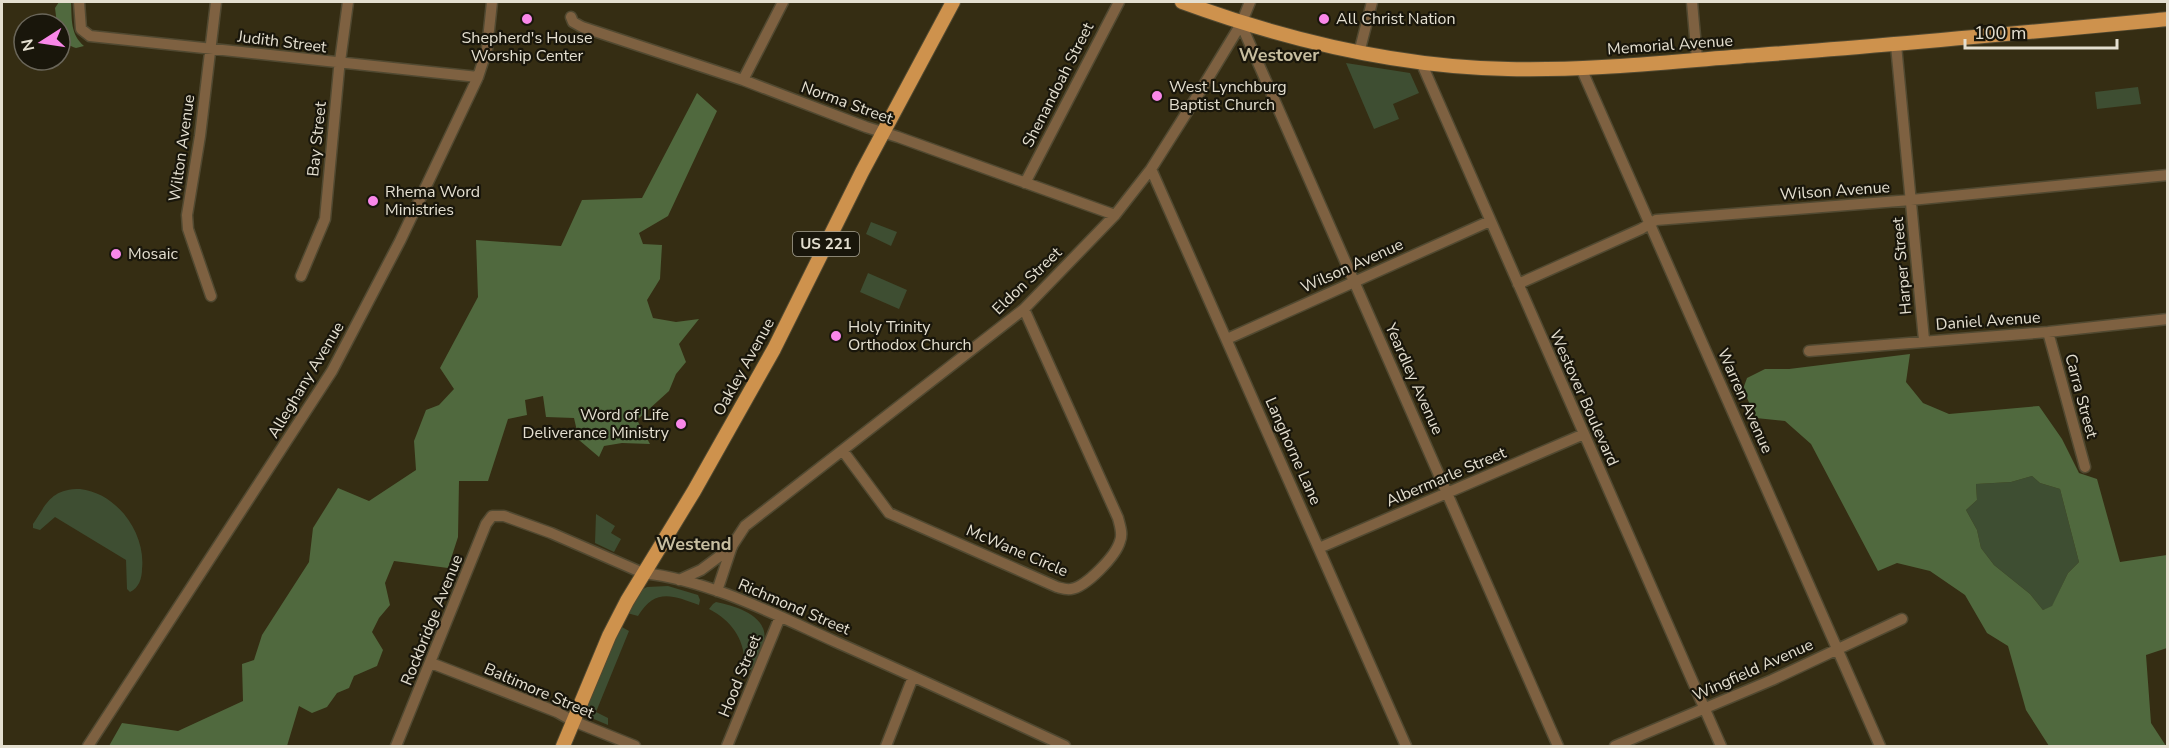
<svg xmlns="http://www.w3.org/2000/svg" width="2169" height="748" viewBox="0 0 2169 748" font-family="'Nunito Sans',sans-serif">
<style>
.green{fill:#3e4e32}
.forest{fill:#50693e;fill-rule:evenodd}
.lines{fill:none;stroke-linecap:round;stroke-linejoin:round}
.minor-casing{stroke:#514931;stroke-width:13}
.major-casing{stroke:#514931;stroke-width:16}
.minor{stroke:#7e6141;stroke-width:10}
.major{stroke:#ce924d;stroke-width:14}
.poi-dot{fill:#f987e9;stroke:#19160b;stroke-width:2}
.labels{text-anchor:middle;dominant-baseline:central;stroke-width:4.5;stroke-linejoin:round;paint-order:stroke}
.shield{fill:#19160b;stroke:#a7a395;stroke-width:1.5}
.shield-label{font-size:15px;font-weight:bold;fill:#e4dfd0}
.poi-label{font-size:16px;fill:#e4dfd0;stroke:#19160b;text-anchor:start}
.street-label{font-size:16px;fill:#e4dfd0;stroke:#19160b}
.neighbourhood-label{font-size:18px;font-weight:bold;fill:#c7bea0;stroke:#19160b}
</style>
<rect width="100%" height="100%" fill="#352d13"/>
<path class="green" d="M1346,63L1410,73L1419,93L1393,104L1399,119L1374,129Z
M2138,87L2141,104L2097,109L2095,92Z
M871,222L897,232L891,246L866,234Z
M868,273L907,290L899,309L860,292Z
M2032,476L2040,483L2060,489L2079,562L2068,573L2052,607L2043,610L2030,594L1994,565L1981,548L1977,530L1966,510L1977,500L1976,484L2011,482Z
M80,489C117,493 146,533 142,569C142,578 139,588 130,592L127,589L126,560L55,517L40,530L33,528V524C47,503 51,489 80,489Z
M596,514L615,526L611,533L621,539L614,552L595,543Z
M668,586L698,595L700,600L699,605C672,595 655,588 638,616L627,613L643,589L647,587Z
M716,602C736,606 769,616 764,641C762,651 756,660 753,669L750,670L744,669C747,643 733,621 709,609L713,604Z
M620,626L629,631L596,712L608,718V725L589,717L585,709Z"/>
<path class="forest" d="M59,2H71C72,19 70,34 84,46L76,48C63,44 60,37 60,24H57L55,8Z
M697,93L717,111L668,216L639,233L643,244L662,245L660,279L647,300L653,318L676,322L699,319L679,344L686,362L676,374L669,391L637,420L650,444L622,443L604,446L599,457L579,440L574,418L546,417L543,396L525,400L527,415L508,419L488,481H459L458,537L448,568L394,561L385,583L390,605L379,618L372,632L383,650L377,666L354,676L349,688L337,693L327,707L312,713L299,706L287,746H109L122,723L178,731L243,701L242,664L254,660L262,635L309,562L313,528L338,488L369,501L416,470L414,441L426,410L439,405L454,389L440,368L478,297L476,240L561,246L582,200L642,198Z
M1910,354L1906,382L1923,403L1949,414L2039,406L2062,439L2079,473L2097,479L2120,562L2167,555V648L2146,655L2151,723L2166,746H2049L2026,710L2008,646L1987,633L1965,595L1930,571L1897,563L1878,571L1811,444L1785,421L1756,418L1743,389L1747,378L1765,369H1789ZM2032,476L2040,483L2060,489L2079,562L2068,573L2052,606L2043,610L2030,594L1994,565L1981,548L1977,530L1966,510L1977,500L1976,484L2011,482Z"/>
<g class="lines">
<defs>
<path id="minor" d="M79,2L81,29L90,36L478,77
M1692,2L1697,59
M571,17L573,22L582,27L743,80L866,127L898,137L1115,215
M1241,24L1558,746
M1896,45L1924,340
M1359,53L1372,2
M1421,62L1721,746
M1581,68L1880,746
M743,80L783,2
M1151,169L1406,746
M1025,183L1119,2
M301,276L325,219L339,69L348,2
M1518,284L1641,229L1656,220L1911,200L2168,175
M211,296L188,229L187,215L200,136L216,2
M2048,332L2085,467
M1227,339L1490,221
M1809,351L2048,332L2168,319
M843,451L889,513L1057,587C1061,588 1066,590 1071,589C1086,587 1116,556 1120,541C1123,534 1120,526 1118,518L1024,309
M1319,548L1584,434
M679,580L701,570L732,547
M717,591L732,546L745,526L1024,309L1115,215L1151,169L1196,98L1241,24L1250,2
M431,663L557,712L573,721L635,746
M88,746L332,371L400,241L478,77L487,49L492,2
M396,746L486,524L492,516H504L551,533L643,573C709,580 776,615 836,642C913,676 989,711 1065,746
M727,746L780,617
M886,746L913,677
M1615,746L1772,680L1902,619"/>
<path id="major" d="M1182,2C1286,40 1397,67 1508,69C1592,71 1675,61 1758,55C1895,45 2031,32 2168,19
M563,746L609,636L627,601L694,491L774,349L862,172L953,2"/>
</defs>
<use href="#minor" class="minor-casing"/>
<use href="#major" class="major-casing"/>
<use href="#minor" class="minor"/>
<use href="#major" class="major"/>
</g>
<g class="poi-dot">
<circle cx="527" cy="19" r="6"/>
<circle cx="1324" cy="19" r="6"/>
<circle cx="1157" cy="96" r="6"/>
<circle cx="373" cy="201" r="6"/>
<circle cx="116" cy="254" r="6"/>
<circle cx="836" cy="336" r="6"/>
<circle cx="681" cy="424" r="6"/>
</g>
<g class="labels">
<rect class="shield" x="793" y="232" width="66" height="24" rx="4.5"/>
<g class="shield-label">
<text x="826" y="244">US 221</text>
</g>
<g class="poi-label">
<text x="1336" y="19">All Christ Nation</text>
<text x="527" y="38" text-anchor="middle">Shepherd's House<tspan x="527" dy="18">Worship Center</tspan></text>
<text x="1169" y="87">West Lynchburg<tspan x="1169" dy="18">Baptist Church</tspan></text>
<text x="385" y="192">Rhema Word<tspan x="385" dy="18">Ministries</tspan></text>
<text x="128" y="254">Mosaic</text>
<text x="848" y="327">Holy Trinity<tspan x="848" dy="18">Orthodox Church</tspan></text>
<text x="669" y="415" text-anchor="end">Word of Life<tspan x="669" dy="18">Deliverance Ministry</tspan></text>
</g>
<g class="street-label">
<text transform="translate(282 42) rotate(7)">Judith Street</text>
<text transform="translate(1670 45) rotate(-4)">Memorial Avenue</text>
<text transform="translate(1058 85) rotate(-63)">Shenandoah Street</text>
<text transform="translate(847 103) rotate(20)">Norma Street</text>
<text transform="translate(317 139) rotate(-84)">Bay Street</text>
<text transform="translate(182 148) rotate(-82)">Wilton Avenue</text>
<text transform="translate(1835 191) rotate(-4)">Wilson Avenue</text>
<text transform="translate(1352 266) rotate(-24)">Wilson Avenue</text>
<text transform="translate(1902 266) rotate(-95)">Harper Street</text>
<text transform="translate(1027 281) rotate(-44)">Eldon Street</text>
<text transform="translate(1988 321) rotate(-4)">Daniel Avenue</text>
<text transform="translate(744 367) rotate(-61)">Oakley Avenue</text>
<text transform="translate(1414 379) rotate(66)">Yeardley Avenue</text>
<text transform="translate(306 380) rotate(-59)">Alleghany Avenue</text>
<text transform="translate(2081 396) rotate(75)">Carra Street</text>
<text transform="translate(1584 398) rotate(66)">Westover Boulevard</text>
<text transform="translate(1745 401) rotate(66)">Warren Avenue</text>
<text transform="translate(1293 451) rotate(66)">Langhorne Lane</text>
<text transform="translate(1446 477) rotate(-23)">Albermarle Street</text>
<text transform="translate(1017 551) rotate(23)">McWane Circle</text>
<text transform="translate(794 607) rotate(23)">Richmond Street</text>
<text transform="translate(432 620) rotate(-68)">Rockbridge Avenue</text>
<text transform="translate(1753 670) rotate(-24)">Wingfield Avenue</text>
<text transform="translate(740 676) rotate(-68)">Hood Street</text>
<text transform="translate(539 691) rotate(23)">Baltimore Street</text>
</g>
<g class="neighbourhood-label">
<text x="1279" y="55">Westover</text>
<text x="694" y="544">Westend</text>
</g>
</g>
<rect width="2169" height="748" fill="none" stroke="#e4dfd0" stroke-width="6"/>
<g transform="translate(42 42) rotate(258)"><circle r="28" fill="#19160b" stroke="#6a665a" stroke-width="1.5"/>
<path d="M0-4.5L10 22L0 15L-10 22Z" fill="#f987e9"/>
<text y="-9" font-size="16" font-weight="bold" text-anchor="middle" fill="#e4dfd0">N</text>
</g>
<path d="M1965 39v9h152v-9" fill="none" stroke="#e4dfd0" stroke-width="3"/>
<text x="1974" y="39" font-size="18" fill="#e4dfd0" stroke="#19160b" stroke-width="4.5" paint-order="stroke">100 m</text>
</svg>
